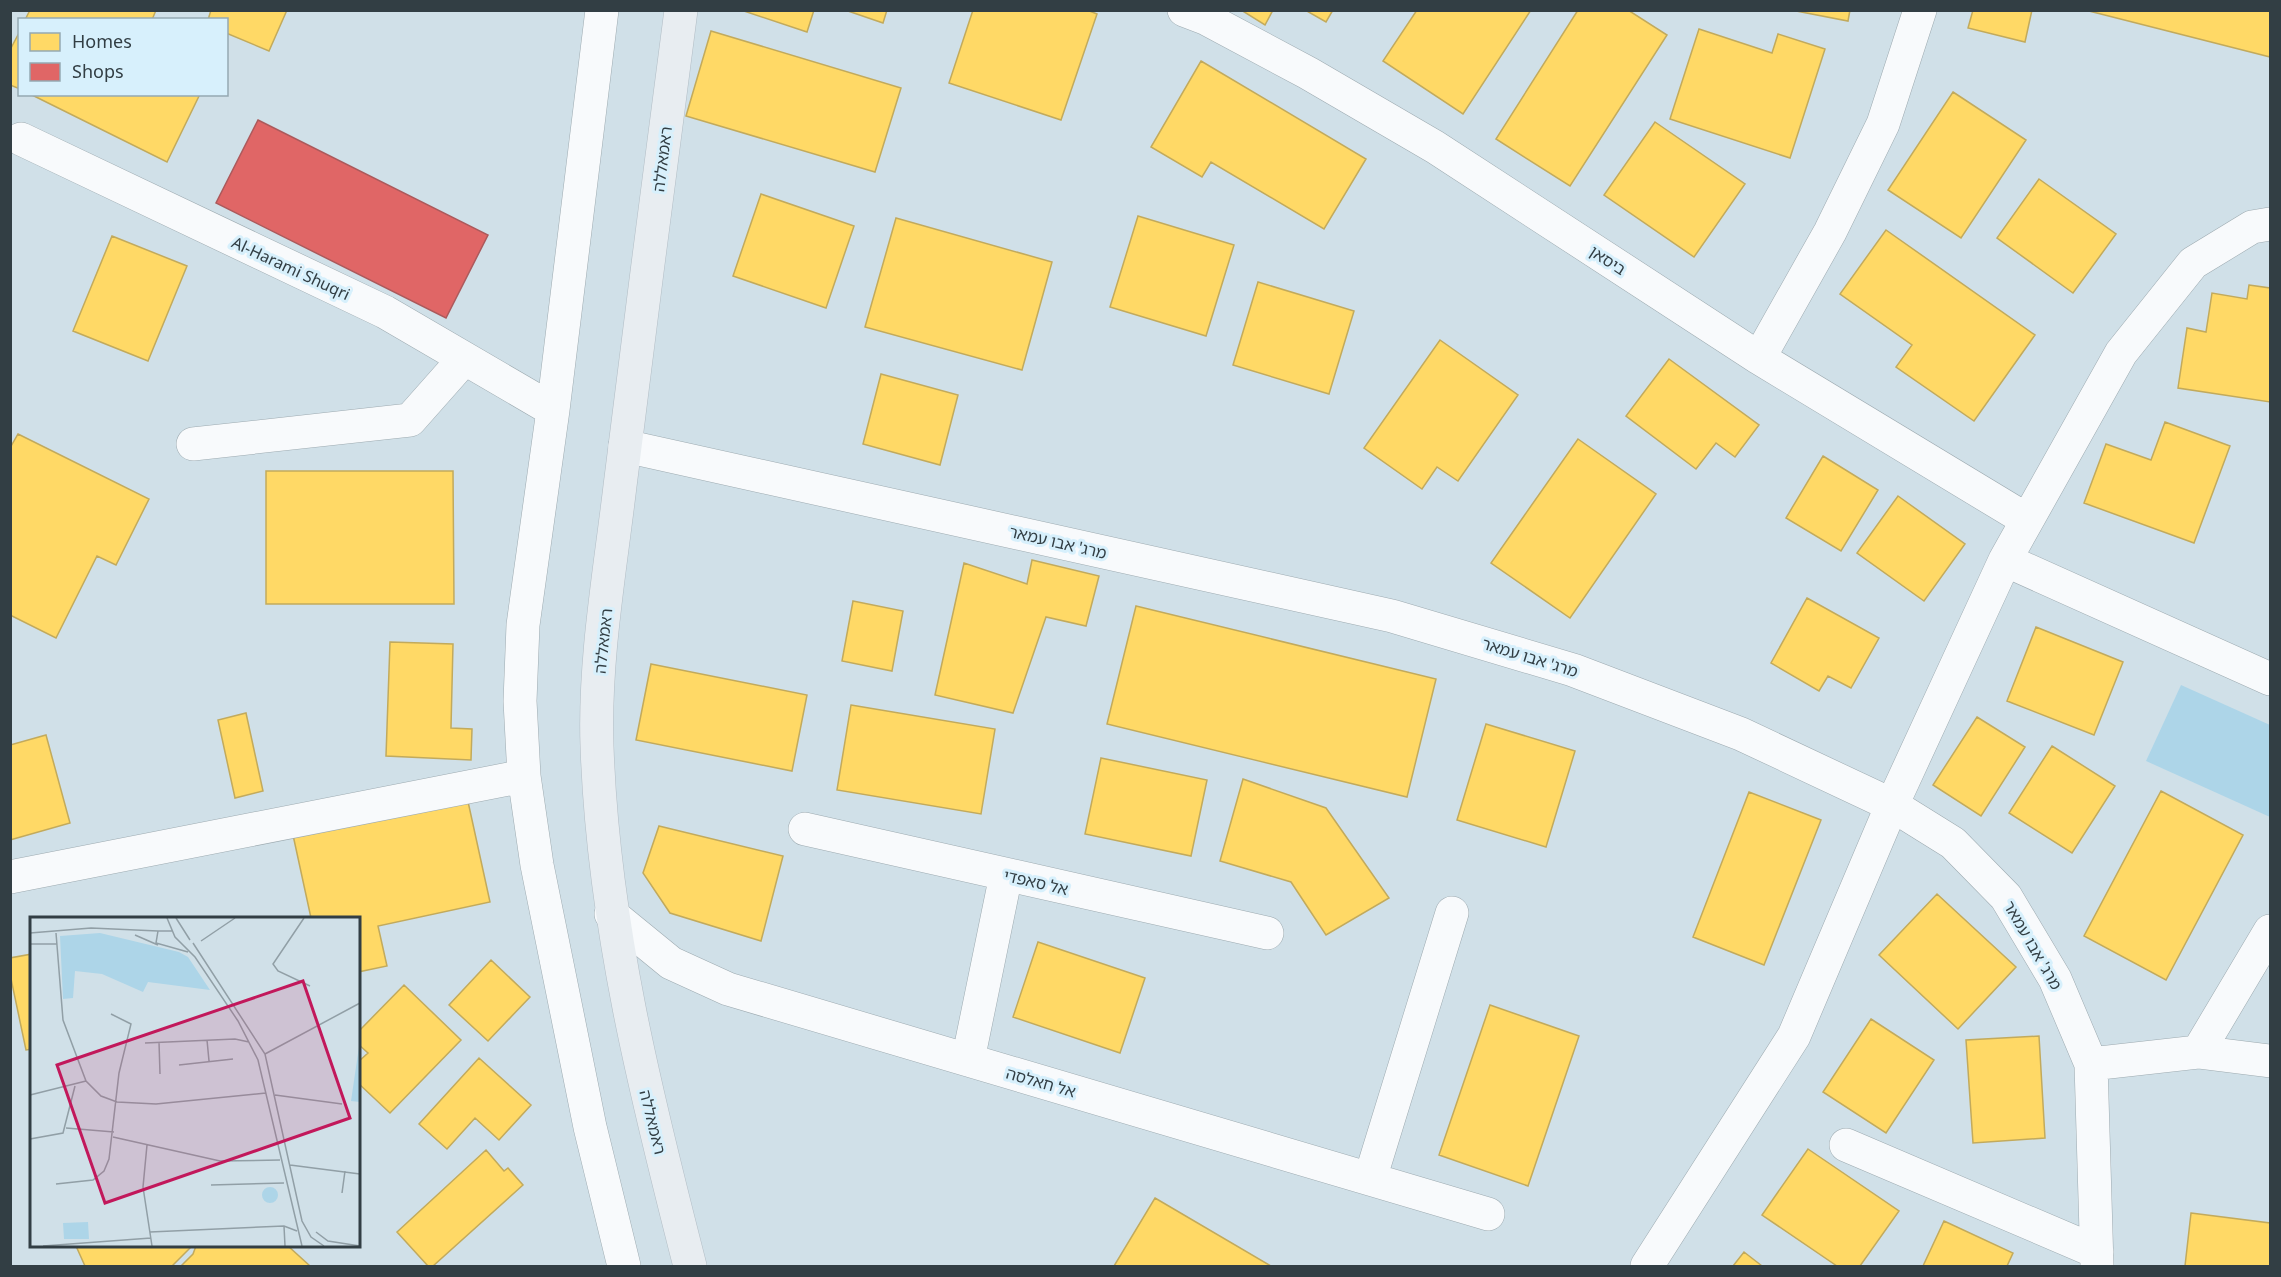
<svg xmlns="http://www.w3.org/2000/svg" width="2281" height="1277" viewBox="0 0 2281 1277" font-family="'Noto Sans','Noto Sans Hebrew',sans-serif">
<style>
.green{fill:#add5e8}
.homes{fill:#ffd966;stroke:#c2aa5c;stroke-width:1.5}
.shops{fill:#e06666;stroke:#ac5a5c;stroke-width:1.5}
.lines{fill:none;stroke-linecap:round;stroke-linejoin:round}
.minor-casing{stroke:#9daab0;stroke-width:34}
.highway-casing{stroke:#b2bdc5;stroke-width:34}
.minor{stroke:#f8fafc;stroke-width:33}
.highway{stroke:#e8edf1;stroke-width:33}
.labels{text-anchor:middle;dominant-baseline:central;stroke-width:6;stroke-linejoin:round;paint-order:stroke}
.street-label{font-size:16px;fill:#323e44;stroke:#d7f0fc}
.inset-road{fill:none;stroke:#919fa6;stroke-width:1.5}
.view{fill:#c2185b;fill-opacity:0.15;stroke:#c2185b;stroke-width:3}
.inset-edge{fill:none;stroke:#323e44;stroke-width:3}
</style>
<rect width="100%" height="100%" fill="#d0e0e8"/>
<path class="green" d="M2181,685L2270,725V817L2146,761Z"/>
<path class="homes" d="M30,10H156L152,20H25Z
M211,10H287L269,51L226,33V20H208Z
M741,10H814L807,32Z
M845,10H887L883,23Z
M973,10H1087L1097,14L1061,120L949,83Z
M1241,10H1273L1265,25Z
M1305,10H1333L1326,22Z
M1417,10H1531L1463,114L1383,61Z
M1578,10H1628L1667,35L1570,186L1496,139Z
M1791,10H1850L1848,21Z
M1973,10H2032L2025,42L1968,28Z
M2085,10H2270V57Z
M1699,29L1772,53L1778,34L1825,49L1790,158L1670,119Z
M20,31V89L10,85V50Z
M711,31L901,88L875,172L686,116Z
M1201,61L1366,159L1324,229L1211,162L1202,177L1151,147Z
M1953,92L2026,140L1961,238L1888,190Z
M30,94H200L167,162Z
M1655,122L1745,184L1694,257L1604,195Z
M2039,179L2116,234L2073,293L1997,238Z
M761,194L854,226L826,308L733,276Z
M1138,216L1234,245L1206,336L1110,307Z
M896,218L1052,262L1022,370L865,327Z
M1886,230L2035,335L1974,421L1896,367L1912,345L1840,294Z
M112,236L187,266L148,361L73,331Z
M1258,282L1354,311L1329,394L1233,365Z
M2249,285L2270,288V402L2178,388L2187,328L2206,332L2212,293L2247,299Z
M1440,340L1518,395L1458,481L1437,467L1422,489L1364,448Z
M1669,359L1759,425L1735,457L1716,443L1696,469L1626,416Z
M881,374L958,395L940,465L863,444Z
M2165,422L2230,446L2194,543L2084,503L2106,444L2151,460Z
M18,434L149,499L116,565L97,556L56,638L10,615V448Z
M1578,439L1656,494L1570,618L1491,563Z
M1823,456L1878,490L1841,551L1786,518Z
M266,471H453L454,604H266Z
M1898,496L1965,544L1924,601L1857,553Z
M1032,560L1099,576L1086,626L1046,617L1013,713L935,695L964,563L1027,584Z
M1807,598L1879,638L1851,688L1828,676L1819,691L1771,663Z
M853,601L903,611L892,671L842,661Z
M1136,606L1436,679L1407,797L1107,724Z
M2036,627L2123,662L2094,735L2007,701Z
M390,642L453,644L451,728L472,729L471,760L386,756Z
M651,664L807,695L792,771L636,740Z
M851,705L995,729L981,814L837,790Z
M246,713L263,791L235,798L218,720Z
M1977,717L2025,747L1981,816L1933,785Z
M1486,724L1575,751L1546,847L1457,820Z
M46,735L70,823L10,840V745Z
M2052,746L2115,786L2072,853L2009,813Z
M1101,758L1207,780L1191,856L1085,834Z
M1243,779L1326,808L1389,898L1326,935L1291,882L1220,861Z
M2161,791L2243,835L2166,980L2084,936Z
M1749,792L1821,820L1764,965L1693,937Z
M467,797L490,902L378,926L387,966L358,972V918H311L293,835Z
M659,826L783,856L761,941L670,913L643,873Z
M1937,894L2016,967L1958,1029L1879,955Z
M1038,942L1145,978L1120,1053L1013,1017Z
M32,954V1049L26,1050L10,974V958Z
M491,960L530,997L488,1041L449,1005Z
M404,985L461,1040L390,1113L358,1083V1062L368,1053L358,1044V1032Z
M1490,1005L1579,1036L1528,1186L1439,1155Z
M1871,1019L1934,1060L1886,1133L1823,1092Z
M2039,1036L2045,1138L1973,1143L1966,1040Z
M479,1058L531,1105L499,1140L475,1118L447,1149L419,1124Z
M1808,1149L1899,1211L1860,1266H1837L1762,1215Z
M486,1150L504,1171L508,1168L523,1185L433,1266H428L397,1232Z
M1155,1198L1271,1266H1114Z
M2191,1213L2270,1223V1266H2185Z
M1944,1221L2013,1253L2007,1266H1923Z
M76,1246H192L172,1266H85Z
M196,1246H288L310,1266H181L193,1254Z
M1744,1252L1762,1266H1733Z"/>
<path class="shops" d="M258,120L488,235L446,318L216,203Z"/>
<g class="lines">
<defs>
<path id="minor" d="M602,10L553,410L523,625L520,701L524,776L537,865L590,1127L624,1266
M1184,10L1205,18L1308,73L1435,147L1759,358L2027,520
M21,139L385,312L553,410
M1759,358L1830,232L1883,124L1920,10
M193,444L410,420L464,359
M625,446L1392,616L1573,670L1741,734L1892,805L1953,843L2006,897L2055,979L2091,1064L2097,1266
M2005,560L2270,679
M805,829L1267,933
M10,877L524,776
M611,914L671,963L728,989L1488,1214
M2198,1052L2270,931
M968,1060L1006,875
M2091,1064L2198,1052L2270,1061
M1846,1145L2097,1252
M1370,1179L1452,913
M1647,1266L1794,1036L1892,805L2005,560L2121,353L2193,263L2252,227L2270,224"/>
<path id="highway" d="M681,10C661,169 639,327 620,486C610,571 594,660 597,746C603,924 646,1095 690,1266"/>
</defs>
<use href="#minor" class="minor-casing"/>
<use href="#highway" class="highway-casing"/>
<use href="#minor" class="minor"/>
<use href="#highway" class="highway"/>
</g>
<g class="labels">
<g class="street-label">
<text transform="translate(662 159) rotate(-83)">ראמאללה</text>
<text transform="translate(1608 260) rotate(33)">ביסאן</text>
<text transform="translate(291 268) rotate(25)">Al-Harami Shuqri</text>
<text transform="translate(1058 542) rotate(13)">מרג' אבו עמאר</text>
<text transform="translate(603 641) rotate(-84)">ראמאללה</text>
<text transform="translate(1530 657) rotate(17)">מרג' אבו עמאר</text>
<text transform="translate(1036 882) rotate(13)">אל סאפדי</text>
<text transform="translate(2033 945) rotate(60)">מרג' אבו עמאר</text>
<text transform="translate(1041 1082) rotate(16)">אל חאלסה</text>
<text transform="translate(653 1122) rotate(76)">ראמאללה</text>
</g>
</g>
<g transform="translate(30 917)">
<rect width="330" height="330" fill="#d0e0e8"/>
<path d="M70,16L149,35L158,40L180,73L118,65L113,75L72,57L45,54L43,81L33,82L30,19ZM330,123V185L321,184ZM232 278a8 8 0 1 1 16 0a8 8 0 1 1-16 0ZM58,305L59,322H34L33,306Z" fill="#add5e8"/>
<path class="inset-road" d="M137,1L145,20L165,40L208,104L228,143L272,329M146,1L160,23M274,1L243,47L248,54L280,69M142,14H128L126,26L158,35M0,16L61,11L128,14M26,16L33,103L56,164L71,179L87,185L126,187L236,176M105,18L128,28M171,24L205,1M163,26L235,137L272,304L281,320L294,329M0,27H27M177,123L179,144M129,125L130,157M115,126L205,122L219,125M235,137L330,86M149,148L203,142M0,178L56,164M245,178L312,187M36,211L84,215M83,220L190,244L250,243M0,222L33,216L45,169M117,228L113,270L122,329M260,248L330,257M26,267L63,263L74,254L79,242L89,156L101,107L81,97M181,268L254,266M312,276L315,254M254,309L255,329M120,315L254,309L267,314M286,315L298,324L330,329M13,329L121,321"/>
<path class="view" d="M273,64L320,201L75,286L27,148Z"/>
<rect width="330" height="330" class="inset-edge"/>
</g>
<rect width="2281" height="1277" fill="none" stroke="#323e44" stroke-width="24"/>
<rect x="18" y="18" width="210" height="78" fill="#d7f0fc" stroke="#95a9b2" stroke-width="1.5"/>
<rect x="30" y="33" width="30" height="18" fill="#ffd966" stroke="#95a9b2" stroke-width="1.5"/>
<text x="72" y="48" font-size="18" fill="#323e44">Homes</text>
<rect x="30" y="63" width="30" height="18" fill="#e06666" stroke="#95a9b2" stroke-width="1.5"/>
<text x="72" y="78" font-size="18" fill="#323e44">Shops</text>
</svg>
